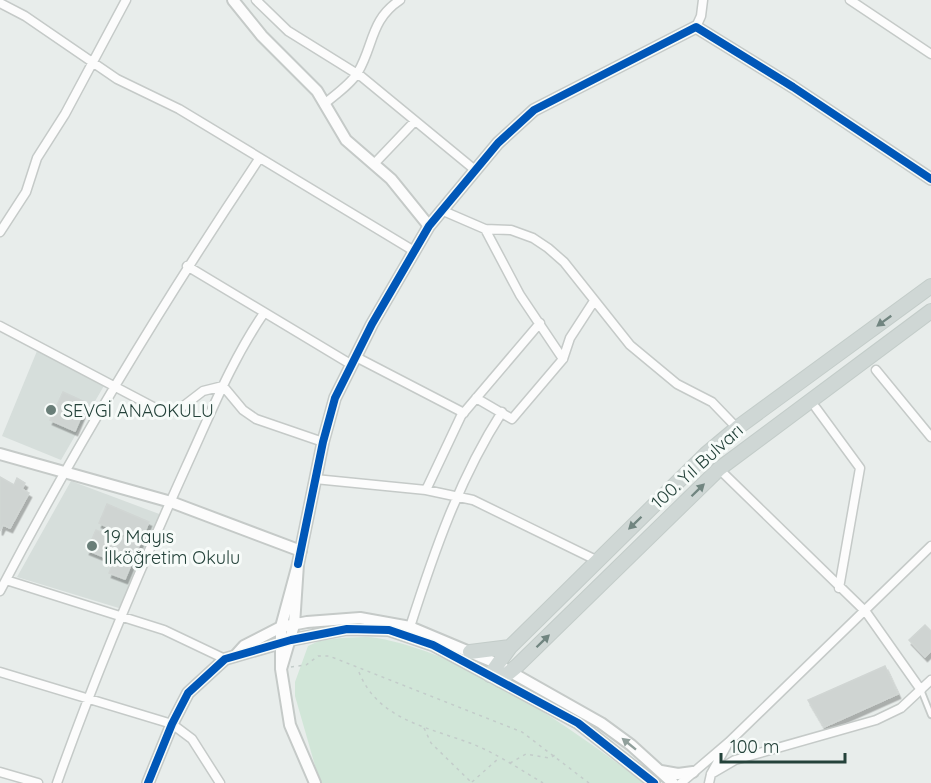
<svg xmlns="http://www.w3.org/2000/svg" width="931" height="783" viewBox="0 0 931 783" font-family="Quicksand,sans-serif">
<style>
.built{fill:#d6dedb}
.green{fill:#d1e6d8}
.building{fill:#cfd4d2;stroke:#d1d6d4;stroke-width:1.5;filter:url(#shadow)}
.lines{fill:none;stroke-linecap:round;stroke-linejoin:round}
.service-casing{stroke:#c5cac8;stroke-width:8}
.minor-casing{stroke:#c5cac8;stroke-width:11}
.tertiary-casing{stroke:#c5cac8;stroke-width:14}
.primary-casing{stroke:#c3ccc9;stroke-width:16}
.path{stroke:#c3ccca;stroke-width:1.5;stroke-dasharray:3 4.5;stroke-linecap:butt}
.service{stroke:#fcfcfc;stroke-width:4.5}
.minor{stroke:#fcfcfc;stroke-width:8}
.tertiary{stroke:#fcfcfc;stroke-width:10}
.primary{stroke:#cfd7d5;stroke-width:14}
.cycleway-casing{stroke:#f7fbf9;stroke-width:11}
.cycleway{stroke:#0057b8;stroke-width:8}
.oneway{fill:#718580}
.oneway2{fill:#909f9b}
.poi-dot{fill:#697e78;stroke:#f7fbf9;stroke-width:2}
.labels{text-anchor:middle;dominant-baseline:central;stroke-width:6;stroke-linejoin:round;paint-order:stroke}
.poi-label{font-size:18px;fill:#24423a;stroke:#f7fbf9;text-anchor:start}
.street-label{font-size:18px;fill:#24423a;stroke:#f7fbf9}
</style>
<defs>
<filter id="shadow"><feDropShadow dx="2.5" dy="4.5" stdDeviation="0" flood-color="#0004"/></filter>
</defs>
<rect width="100%" height="100%" fill="#e8edeb"/>
<path class="built" d="M37,351L105,384L61,460L2,436Z
M71,481L162,515L122,609L17,577Z"/>
<path class="green" d="M341,638C352,638 365,636 377,638C468,654 571,728 644,783H320L295,696V682L308,646L319,641Z"/>
<path class="building" d="M63,392L87,403L75,431L50,420Z
M0,477L14,485L17,478L25,483L22,489L29,493L10,528L3,525L0,531Z
M107,504L149,522L125,579L109,573L114,561L87,550L96,530L122,541L125,535L99,523Z
M925,625L931,631V651L925,657L909,640Z
M885,666L898,694L824,727L808,700Z"/>
<g class="lines">
<defs>
<path id="service" d="M921,690L931,715"/>
<path id="minor" d="M256,0L288,31L362,77L475,170
M850,0L931,54
M0,3L25,16L117,79L179,109L414,251
M696,27L701,16L703,0
M324,104C335,95 351,84 358,72C374,45 370,20 400,0
M374,164L415,121
M441,210L485,229L511,230L533,238L548,248L564,262L630,345L677,384L712,402L737,428
M485,229L520,295L563,359
M0,232L26,192L37,158L65,114L126,0
M187,266L352,365
M0,326L163,412L177,411L203,391L223,386L243,410L256,419L323,442
M356,357L464,413
M876,370L931,437
M476,398L512,419L563,359L570,338L594,301
M816,408L860,468L839,588
M719,469L866,612L921,690
M315,479L426,490L473,500L596,560
M426,490L461,416L540,323
M6,580L164,630L225,659
M0,591C78,442 166,298 259,159
M410,627C434,552 459,479 502,412
M0,672L172,724L192,739L220,783
M0,772L38,783
M711,774L735,760L876,720L901,708L931,680
M57,783C95,676 139,571 186,467C210,415 231,361 264,313
M681,783L729,742L931,546
M709,783L711,774L727,745"/>
<path id="tertiary" d="M233,0L262,36L317,91L346,140L391,179L429,226
M0,454L171,502L301,551
M298,564L323,442L335,398L372,324L429,226L498,143L534,110L696,27L793,87L931,179
M298,564L294,625L281,669V627Z
M235,656L244,646L281,627L307,622L360,618L410,627L491,661L601,723L631,745L673,783
M281,669L290,725L315,783
M661,771L678,774L693,772
M148,783L172,724L188,693L225,659L291,640L347,629L389,630L433,645L578,723L654,783"/>
<path id="primary" d="M470,652L510,647
M490,675L510,647L706,454L737,428L931,286
M500,680L517,666L719,469L931,311"/>
</defs>
<use href="#service" class="service-casing"/>
<use href="#minor" class="minor-casing"/>
<use href="#tertiary" class="tertiary-casing"/>
<use href="#primary" class="primary-casing"/>
<path class="path" d="M291,667L306,665L318,656H329L522,732L589,783
M359,672C378,721 432,728 475,745C499,755 521,770 543,783
M424,728L431,743L472,783
M510,763L526,754L550,758L555,755
M472,782L499,758"/>
<use href="#service" class="service"/>
<use href="#minor" class="minor"/>
<use href="#tertiary" class="tertiary"/>
<use href="#primary" class="primary"/>
<defs>
<path id="cycleway" d="M298,564L323,442L335,398L372,324L429,226L498,143L534,110L696,27L793,87L931,179
M148,783L172,724L188,693L225,659L291,640L347,629L389,630L433,645L578,723L654,783"/>
</defs>
<use href="#cycleway" class="cycleway-casing"/>
<use href="#cycleway" class="cycleway"/>
</g>
<defs><path id="oneway-solid" d="M-6-.8H1V-3.2L6.5 0L1 3.2V.8H-6Z" transform="scale(1.5)"/></defs>
<g class="oneway">
<use href="#oneway-solid" transform="translate(884 321) rotate(144)"/>
<use href="#oneway-solid" transform="translate(698 490) rotate(-44)"/>
<use href="#oneway-solid" transform="translate(635 523) rotate(136)"/>
<use href="#oneway-solid" transform="translate(543 641) rotate(-44)"/>
</g>
<use class="oneway2" href="#oneway-solid" transform="translate(629 744) rotate(-141)"/>
<g class="poi-dot">
<circle cx="51" cy="410" r="6"/>
<circle cx="92" cy="546" r="6"/>
</g>
<g class="labels">
<g class="poi-label">
<text x="63" y="410">SEVGİ ANAOKULU</text>
<text x="104" y="536">19 Mayıs<tspan x="104" dy="21">İlköğretim Okulu</tspan></text>
</g>
<g class="street-label">
<text transform="translate(697 466) rotate(-42)">100. Yıl Bulvarı</text>
</g>
</g>
<path d="M721 753v9h124v-9" fill="none" stroke="#24423a" stroke-width="3"/>
<text x="730" y="753" font-size="18" fill="#24423a" stroke="#f7fbf9" stroke-width="4.5" paint-order="stroke">100 m</text>
</svg>
